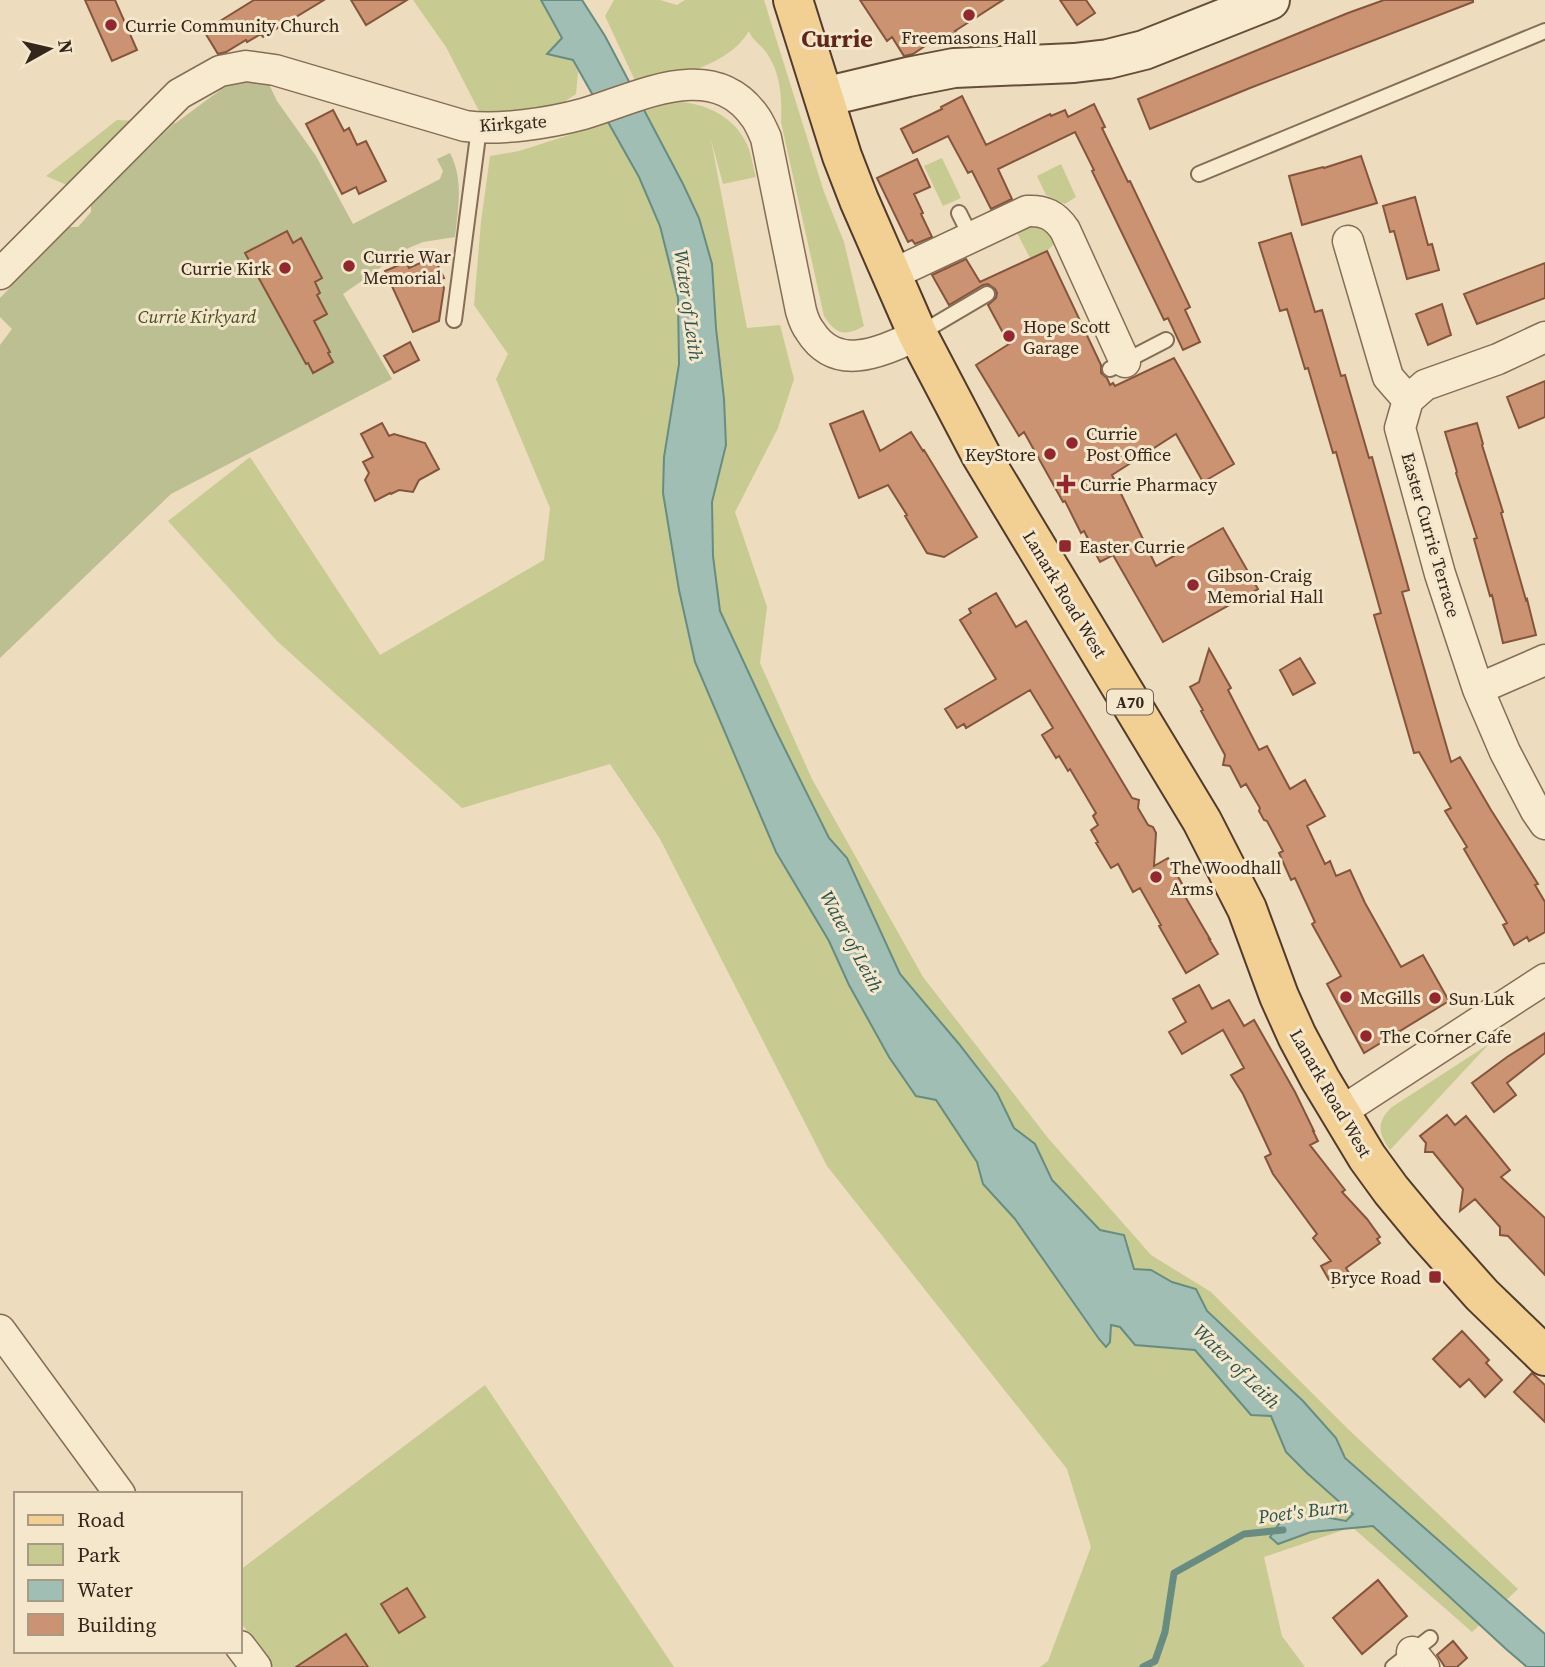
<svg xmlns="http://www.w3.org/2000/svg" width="1545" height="1667" viewBox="0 0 1545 1667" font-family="'Source Serif 4',serif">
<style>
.green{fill:#c7cb91}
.cemetery{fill:#bcbf91}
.water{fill:#a0beb4;stroke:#688c81;stroke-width:2}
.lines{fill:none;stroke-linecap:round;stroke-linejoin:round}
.stream{stroke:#688c81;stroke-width:7}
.building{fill:#cc9372;stroke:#84553c;stroke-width:2}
.lane-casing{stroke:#856d56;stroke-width:18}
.street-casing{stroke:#856d56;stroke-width:33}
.secondary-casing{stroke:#664e3a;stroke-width:42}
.primary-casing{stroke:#523b2b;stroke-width:42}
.lane{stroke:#f8eacf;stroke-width:14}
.street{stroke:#f8eacf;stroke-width:30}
.secondary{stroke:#f8eacf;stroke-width:38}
.primary{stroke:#f2cf93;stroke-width:38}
.poi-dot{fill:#93272d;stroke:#f5e7cc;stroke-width:2.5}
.labels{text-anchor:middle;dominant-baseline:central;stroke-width:6;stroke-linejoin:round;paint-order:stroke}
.shield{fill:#f5e7cc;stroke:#6e6050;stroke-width:2}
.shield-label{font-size:16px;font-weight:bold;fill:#34261b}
.poi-label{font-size:18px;fill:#34261b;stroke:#f5e7cc;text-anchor:start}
.street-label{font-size:18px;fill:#34261b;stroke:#f5e7cc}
.park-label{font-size:18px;font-style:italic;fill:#475022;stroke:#f5e7cc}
.water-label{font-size:19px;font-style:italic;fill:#2a544f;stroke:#f5e7cc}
.district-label{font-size:24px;font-weight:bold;fill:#60261b;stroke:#f5e7cc}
</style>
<rect width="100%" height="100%" fill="#eddcbd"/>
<path class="green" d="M413,0H541L562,38L578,72L576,94L558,106L506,112L480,113L446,47Z
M614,0H660L677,5L685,0H764L824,192L844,242L864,326C845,337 835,334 824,316L781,122C782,98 781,73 766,52C761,45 752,40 749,31C729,66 674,76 638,87L605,16Z
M216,93L120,208L46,176L117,120L176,123Z
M682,102C711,105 738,120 749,149C752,158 753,168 756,177L723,184L711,140L747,328L780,325L794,379L778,428L735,512L767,607L760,663L812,779L923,977L1048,1138L1151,1255L1211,1292L1348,1429L1518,1589L1472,1632L1352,1527L1264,1557L1282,1636L1305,1667H1040L1048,1661L1091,1547L1067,1469L827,1166L660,839L610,764L462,808L277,641L168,521L250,457L380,655L544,560L550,508L496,379L508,354L474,305L481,222L490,156L519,151L670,103Z
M942,158L961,198L943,206L924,166Z
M1061,164L1076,197L1065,204L1046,195L1037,176Z
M1027,224L1051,228L1055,243L1047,251L1030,258L1015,229Z
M1489,1044L1390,1150C1378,1133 1376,1122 1392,1107Z
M485,1385L674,1667H272L240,1621V1570Z"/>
<path class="cemetery" d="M266,78L277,101L316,156L353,224L440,179L443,171L437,159L450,153C464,180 458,208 455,237L423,242L399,252L375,272L343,294L392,379L171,494L0,658V345L12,329L0,317V298L65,231L69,227H78L91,212V202L176,123L222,89L240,79Z"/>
<path class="water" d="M541,0H582L605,36L683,184L699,218L712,264L716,328L724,399L726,445L712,502L713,556L720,611L774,727L829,838L847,858L900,974L959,1044L997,1093L1014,1128L1035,1144L1052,1180L1100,1230L1124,1235L1134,1269L1151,1270L1172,1282L1196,1289L1207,1311L1303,1401L1336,1438L1345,1458L1545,1634V1667H1527L1506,1649L1373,1526L1311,1532L1278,1544L1270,1537L1283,1518L1325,1517L1346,1521L1353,1514L1307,1473L1286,1452L1271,1416L1251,1415L1195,1350L1135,1345L1120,1327L1111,1325L1110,1342L1106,1347L1099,1339L1015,1219L983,1184L977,1162L936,1100L916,1096L889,1057L849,985L829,941L776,852L695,662L679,590L663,493L664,457L679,364L678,298L660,226L639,177L573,60L547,54L562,38Z"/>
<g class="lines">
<path class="stream" d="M1143,1667L1155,1661L1165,1632L1174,1573L1244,1534L1283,1530"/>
</g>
<path class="building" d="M85,0H115L137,50L112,61Z
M254,0H324L263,37L261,34L247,42L246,40L226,52L218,54L204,31Z
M351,0H407L366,25Z
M860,0H1003L955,31L957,34L939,46L934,40L913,54L904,56L892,37L887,41Z
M1060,0H1086L1095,13L1077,25Z
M1384,0H1473V2L1250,88L1150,129L1138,99L1348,13Z
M962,96L986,145L1050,114L1051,116L1065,110L1068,117L1094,104L1105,127L1102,128L1128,182L1130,181L1190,307L1185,310L1200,342L1183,350L1168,318L1164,320L1092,171L1094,170L1075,132L998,169L1012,199L991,209L972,171L968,173L948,136L913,153L901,129L942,109L941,107Z
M333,110L344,131L349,128L357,145L366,141L386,181L359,194L356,187L342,194L306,124Z
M1361,156L1377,203L1302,225L1289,176L1323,167L1324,168Z
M917,159L930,187L914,194L923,213L921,214L932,237L915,244L912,240L908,242L877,178Z
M1415,197L1428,245L1432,244L1439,270L1407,279L1394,231L1390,232L1383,206Z
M287,231L293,243L301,238L322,278L315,282L320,293L317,295L327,314L314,321L330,352L328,353L333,362L313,373L308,363L306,364L245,253Z
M1291,233L1315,312L1322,310L1341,376L1345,375L1369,458L1372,457L1409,590L1402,592L1451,762L1460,757L1491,810L1538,884L1535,885L1545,902V932L1529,941L1527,937L1514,945L1503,925L1507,923L1464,849L1467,847L1445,811L1451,808L1419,752L1414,753L1374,615L1381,613L1336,452L1333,453L1308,368L1305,369L1287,309L1280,311L1259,243Z
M1047,251L1101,365V373L1107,378L1110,385L1113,383L1115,386L1174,358L1234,464L1203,482L1176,434L1112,475L1156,566L1223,528L1258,589L1163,642L1113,555L1100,562L1084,531L1081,533L1065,501L1063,502L1024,432L1019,436L976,365L1009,344L988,305L996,298L997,293L995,289L988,284L983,285L949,305L932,275L966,259L980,282Z
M434,257L444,278L440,279L444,288L439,321L413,332L385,271L406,262L409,268Z
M1545,263V298L1477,324L1464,294Z
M1442,304L1451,335L1428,345L1416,314Z
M410,342L419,360L394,373L384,356Z
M1545,381V417L1519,428L1507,397Z
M863,411L880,451L911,432L923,451L924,450L977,537L944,557L927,553L905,516L907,515L888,485L859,498L830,424Z
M382,423L389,436L394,434L425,443L439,469L419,480L413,492L399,490L391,494L390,493L375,501L365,480L369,473L363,462L373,457L361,434Z
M1477,423L1483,444L1482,445L1503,512L1501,513L1526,600L1527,599L1536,635L1503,643L1492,595L1490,596L1474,539L1477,538L1456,473L1457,472L1445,432Z
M996,593L1016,627L1026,621L1132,798L1139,800L1138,808L1148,825L1153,827L1156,833L1154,866L1168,858L1186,891L1183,893L1210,939H1209L1218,954L1186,973L1159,926L1161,925L1140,888L1133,892L1118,864L1111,868L1096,843L1098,842L1091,830L1098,825L1093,816L1096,813L1070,769L1068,771L1059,756L1056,758L1042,735L1053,728L1030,690L966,728L964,724L957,728L945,709L996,679L960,620L971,613L969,609Z
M1209,649L1231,688L1228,690L1259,750L1267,746L1290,789L1305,780L1325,816L1307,826L1325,864L1330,861L1336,876L1350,870L1365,903L1401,967L1423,955L1449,1001L1364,1053L1327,984L1341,976L1312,924L1315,922L1295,878L1291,880L1279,853L1283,851L1267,821L1264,820L1259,811L1260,808L1246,784L1241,787L1230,766L1223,765L1225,755L1201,711L1203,710L1190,687L1199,682Z
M1300,658L1315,683L1293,695L1280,670Z
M1199,985L1212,1009L1229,1000L1244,1026L1254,1020L1295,1092L1314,1131H1313L1318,1141L1310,1145L1345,1190L1342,1192L1367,1219L1380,1237L1377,1239L1380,1243L1346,1268L1351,1276L1333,1287L1321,1266L1331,1261L1313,1238L1317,1234L1273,1174L1265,1157L1271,1154L1243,1094L1231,1075L1244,1068L1223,1030L1182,1054L1169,1032L1186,1022L1173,999Z
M1545,1033V1053L1507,1083L1516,1095L1494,1112L1472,1083L1507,1057Z
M1447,1115L1455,1125L1466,1116L1510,1170L1501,1177L1545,1218V1275L1508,1236L1500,1235V1227L1475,1199L1460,1211L1463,1189L1433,1152H1425L1426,1143L1420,1136Z
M1462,1331L1489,1360L1486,1363L1502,1380L1485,1397L1469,1379L1460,1387L1433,1359Z
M1532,1373L1545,1385V1422L1514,1392Z
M1378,1580L1407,1616L1362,1654L1333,1618Z
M407,1588L425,1617L399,1633L381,1604Z
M346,1634L368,1667H296Z
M1453,1641L1467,1658L1457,1667H1445L1437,1655Z"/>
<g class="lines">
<defs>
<path id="lane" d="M1199,174L1545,31
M959,213L971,237
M454,320L479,128
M919,334L987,294
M1110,369L1166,340
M1393,1667L1430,1638"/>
<path id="street" d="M1348,241L1388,377L1408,400L1400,428L1440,574L1478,689L1505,752L1536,811L1545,824
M0,274L179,94L220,71L246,66L275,70L465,126C498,131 550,123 583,114C638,98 713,55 756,118C760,124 763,131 766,138L801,311C803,318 806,326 810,331C837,374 882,351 918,335
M891,275L1027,211C1044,210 1055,215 1065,230L1125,362
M1408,400L1425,385L1498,359L1545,337
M1478,689L1545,660
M1339,1113L1545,979
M0,1330L120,1494
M240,1646L256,1667
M1412,1652L1424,1667"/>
<path id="secondary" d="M824,97L908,77L954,68L1074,63L1108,59L1144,50L1270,0"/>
<path id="primary" d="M793,0L842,156L859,200L918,335L981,455L1202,821L1247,909L1279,996L1297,1036L1320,1079L1367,1157L1391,1190L1425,1231L1482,1295L1545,1356"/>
</defs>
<use href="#lane" class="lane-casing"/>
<use href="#street" class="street-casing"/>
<use href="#secondary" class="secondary-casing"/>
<use href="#primary" class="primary-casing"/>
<use href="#lane" class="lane"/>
<use href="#street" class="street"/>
<use href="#secondary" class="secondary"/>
<use href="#primary" class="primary"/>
</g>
<g class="poi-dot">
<circle cx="969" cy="15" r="7"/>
<circle cx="111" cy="25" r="7"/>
<circle cx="349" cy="266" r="7"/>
<circle cx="285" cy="268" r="7"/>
<circle cx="1009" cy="336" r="7"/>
<circle cx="1072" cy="443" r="7"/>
<circle cx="1050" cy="454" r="7"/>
<path d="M1062.5 473.5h7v7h7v7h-7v7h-7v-7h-7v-7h7z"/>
<rect x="1058" y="539" width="14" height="14" rx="3.5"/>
<circle cx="1193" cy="585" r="7"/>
<circle cx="1156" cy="877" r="7"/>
<circle cx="1346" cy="997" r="7"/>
<circle cx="1435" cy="998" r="7"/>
<circle cx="1366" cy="1036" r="7"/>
<rect x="1428" y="1270" width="14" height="14" rx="3.5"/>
</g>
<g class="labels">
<rect class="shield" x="1107" y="689.5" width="46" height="25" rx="5"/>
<g class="shield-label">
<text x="1130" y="702">A70</text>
</g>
<g class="poi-label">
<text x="125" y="25">Currie Community Church</text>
<text x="969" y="37" text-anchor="middle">Freemasons Hall</text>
<text x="363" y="256">Currie War<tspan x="363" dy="21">Memorial</tspan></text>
<text x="271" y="268" text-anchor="end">Currie Kirk</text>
<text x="1023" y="326">Hope Scott<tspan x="1023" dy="21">Garage</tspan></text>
<text x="1086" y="433">Currie<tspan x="1086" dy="21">Post Office</tspan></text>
<text x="1036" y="454" text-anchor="end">KeyStore</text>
<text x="1080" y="484">Currie Pharmacy</text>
<text x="1079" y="546">Easter Currie</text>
<text x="1207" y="575">Gibson-Craig<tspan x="1207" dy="21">Memorial Hall</tspan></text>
<text x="1170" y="867">The Woodhall<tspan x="1170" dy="21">Arms</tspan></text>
<text x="1360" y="997">McGills</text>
<text x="1449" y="998">Sun Luk</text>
<text x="1380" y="1036">The Corner Cafe</text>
<text x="1421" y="1277" text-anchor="end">Bryce Road</text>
</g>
<g class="street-label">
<text transform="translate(513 123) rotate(-4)">Kirkgate</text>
<text transform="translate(1431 535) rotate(74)">Easter Currie Terrace</text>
<text transform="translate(1065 594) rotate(59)">Lanark Road West</text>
<text transform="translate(1331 1093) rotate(60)">Lanark Road West</text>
</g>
<g class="park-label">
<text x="197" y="316">Currie Kirkyard</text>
</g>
<g class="water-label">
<text transform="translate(689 305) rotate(82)">Water of Leith</text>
<text transform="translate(852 941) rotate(62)">Water of Leith</text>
<text transform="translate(1237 1366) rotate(44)">Water of Leith</text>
<text transform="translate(1303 1511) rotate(-7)">Poet's Burn</text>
</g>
<g class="district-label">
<text x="837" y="38">Currie</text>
</g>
</g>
<rect x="14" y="1492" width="228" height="161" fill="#f5e7cc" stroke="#a89a85" stroke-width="2"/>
<rect x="28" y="1515" width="35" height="10" fill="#f2cf93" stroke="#a89a85" stroke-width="2"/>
<text x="77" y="1527" font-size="21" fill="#34261b">Road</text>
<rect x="28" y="1544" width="35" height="21" fill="#c7cb91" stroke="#a89a85" stroke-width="2"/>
<text x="77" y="1562" font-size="21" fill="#34261b">Park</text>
<rect x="28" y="1580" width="35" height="21" fill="#a0beb4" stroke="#a89a85" stroke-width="2"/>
<text x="77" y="1597" font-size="21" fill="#34261b">Water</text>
<rect x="28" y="1614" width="35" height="21" fill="#cc9372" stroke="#a89a85" stroke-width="2"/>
<text x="77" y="1632" font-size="21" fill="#34261b">Building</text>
<g transform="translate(49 49) rotate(82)" stroke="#f5e7cc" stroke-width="5" paint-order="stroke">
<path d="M0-5L12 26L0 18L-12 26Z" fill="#34261b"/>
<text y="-10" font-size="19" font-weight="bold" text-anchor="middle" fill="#34261b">N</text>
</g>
</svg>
